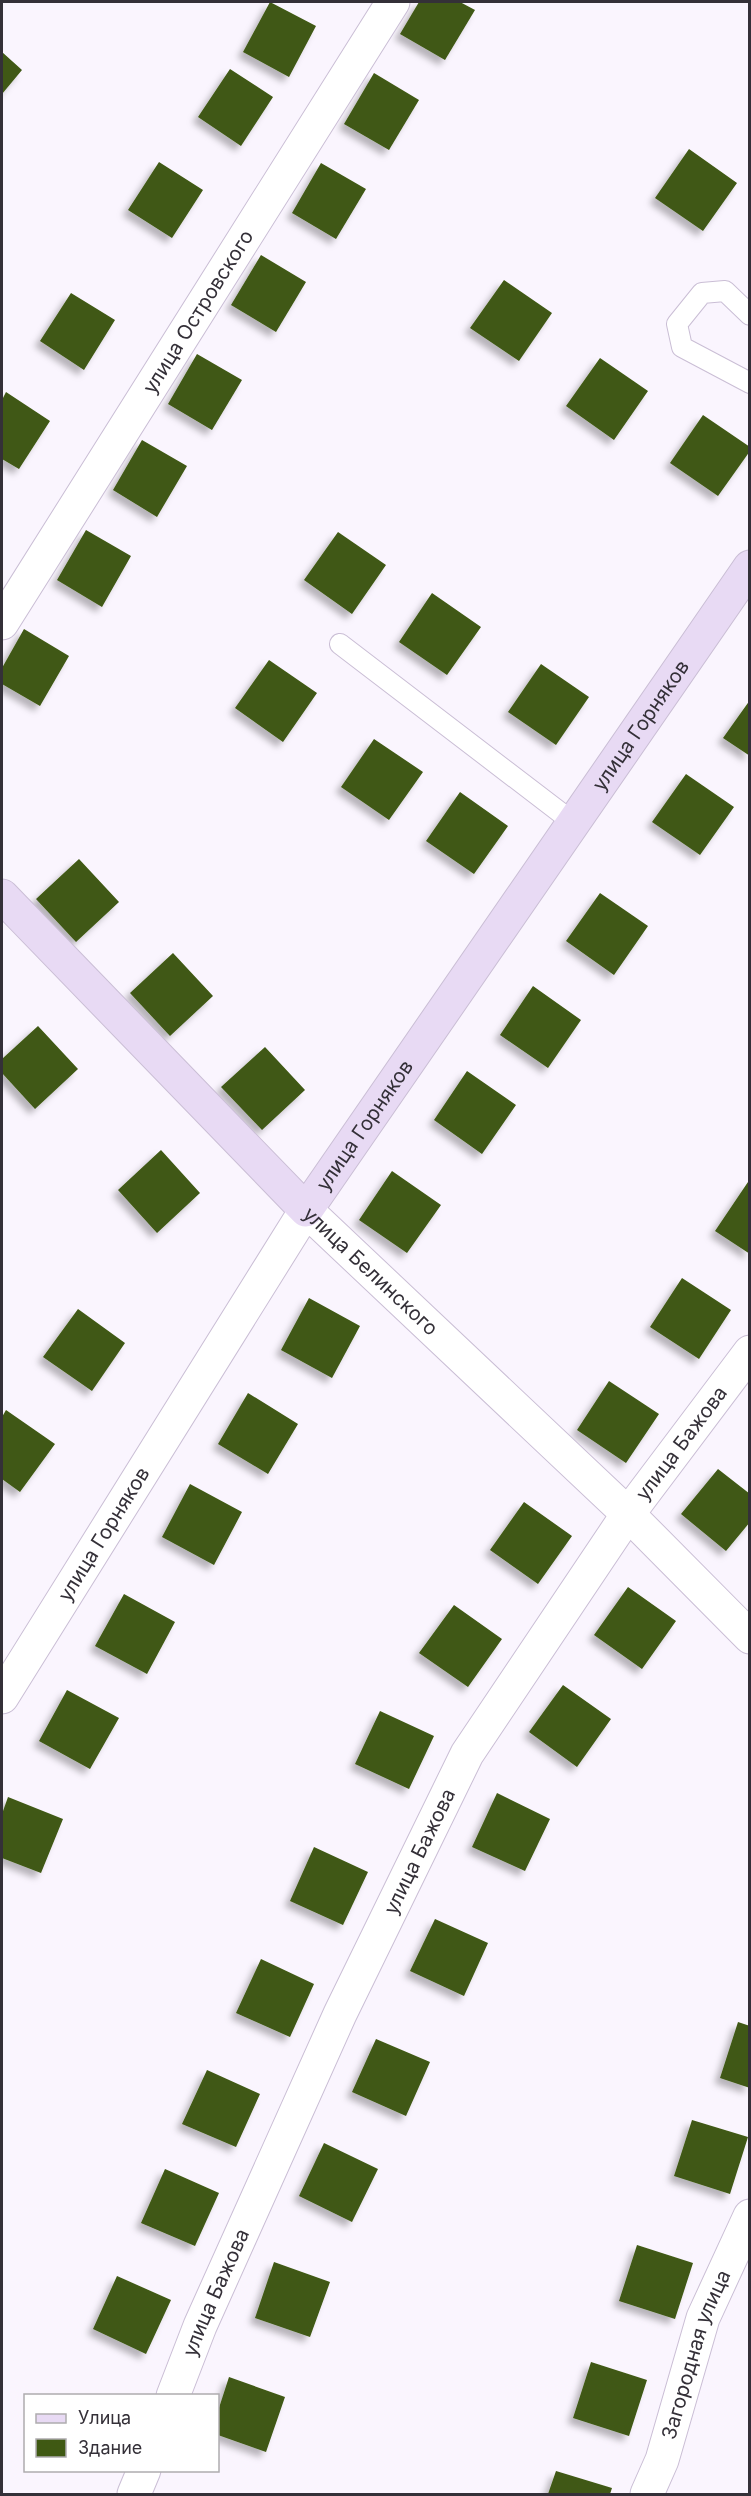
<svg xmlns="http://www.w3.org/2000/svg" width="751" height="2496" viewBox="0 0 751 2496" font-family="Inter,sans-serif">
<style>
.building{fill:#3f5913;filter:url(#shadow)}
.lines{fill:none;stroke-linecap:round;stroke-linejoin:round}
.lane-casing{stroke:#cabed5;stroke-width:22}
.street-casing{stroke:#cabed5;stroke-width:35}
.secondary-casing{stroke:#cabed5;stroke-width:35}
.lane{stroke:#fff;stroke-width:20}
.street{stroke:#fff;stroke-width:33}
.secondary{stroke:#e8daf4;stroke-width:33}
.labels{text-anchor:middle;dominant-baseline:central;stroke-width:6;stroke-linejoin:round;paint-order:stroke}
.street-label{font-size:20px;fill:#343038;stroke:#fff}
</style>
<defs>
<filter id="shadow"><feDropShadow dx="-5.5" dy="5.5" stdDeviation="3" flood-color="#0004"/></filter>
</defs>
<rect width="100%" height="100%" fill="#faf5fe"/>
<path class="building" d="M270,2L316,26L289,77L243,52Z
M419,2H460L475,10L445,60L400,34Z
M2,52L22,70L2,94Z
M230,69L273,97L241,146L198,117Z
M374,73L419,100L389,150L344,124Z
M689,149L737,183L703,231L655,198Z
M159,162L203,190L172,238L128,210Z
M321,163L366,189L336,239L292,213Z
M261,255L306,282L276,332L231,305Z
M504,280L552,313L519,361L470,328Z
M71,293L115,320L84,370L40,341Z
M197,354L242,380L212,430L168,404Z
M600,358L648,391L614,440L566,406Z
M6,392L50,421L19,469L2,459V400Z
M703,415L750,447V451L718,496L670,463Z
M142,440L187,466L157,517L113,490Z
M86,530L131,556L102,607L57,580Z
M338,532L386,565L352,614L304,580Z
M432,593L481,627L447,675L399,642Z
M24,629L69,656L40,706L2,684V668Z
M269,660L317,693L283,742L235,708Z
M541,664L589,697L556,745L508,712Z
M750,700V756L723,738Z
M374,739L423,772L389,820L341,787Z
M686,774L734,807L700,855L652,822Z
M460,792L508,826L474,874L426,841Z
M79,859L119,902L76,942L36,899Z
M600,893L648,926L614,975L566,941Z
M173,953L213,996L170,1036L130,993Z
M533,986L581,1020L548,1068L500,1035Z
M38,1026L78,1069L35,1109L2,1073V1059Z
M265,1047L305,1090L262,1130L221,1087Z
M467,1071L516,1105L482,1154L434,1120Z
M161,1150L200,1193L157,1233L118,1190Z
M392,1171L441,1205L407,1253L359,1220Z
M748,1182L750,1184V1254L715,1231Z
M682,1278L731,1310L699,1359L650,1327Z
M309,1298L360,1326L332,1378L281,1350Z
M78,1309L125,1343L92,1391L43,1357Z
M609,1381L659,1414L626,1463L577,1430Z
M248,1393L298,1424L268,1474L218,1444Z
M6,1410L55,1444L20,1492L2,1479V1417Z
M718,1469L750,1494V1522L726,1551L681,1514Z
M190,1484L242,1512L214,1565L162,1537Z
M524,1502L572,1536L538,1584L490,1550Z
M628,1587L676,1621L642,1669L594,1635Z
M124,1594L175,1622L147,1674L95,1646Z
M454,1605L502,1639L468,1687L419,1653Z
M563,1685L611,1719L577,1767L529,1732Z
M67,1690L119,1718L90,1769L39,1741Z
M380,1711L434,1736L409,1789L355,1764Z
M497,1793L550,1819L525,1871L472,1847Z
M8,1797L63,1819L41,1873L2,1858V1814Z
M314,1847L368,1872L343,1925L290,1901Z
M435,1919L488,1943L464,1996L410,1971Z
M261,1959L314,1984L290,2037L236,2013Z
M738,2022L750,2026V2088L720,2078Z
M376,2039L430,2062L406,2116L352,2092Z
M207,2070L260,2094L236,2147L182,2124Z
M692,2120L748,2137L730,2194L674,2176Z
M324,2143L378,2169L352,2222L299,2196Z
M165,2169L219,2193L195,2246L141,2223Z
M637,2245L693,2263L675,2319L619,2301Z
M274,2262L330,2282L310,2337L255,2318Z
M117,2276L171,2300L146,2354L93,2329Z
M591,2362L647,2380L629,2436L573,2418Z
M229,2377L285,2397L266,2452L218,2435V2411Z
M556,2471L612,2488L610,2494H548Z"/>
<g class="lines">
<defs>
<path id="lane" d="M750,315L725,291L702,293L677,324L682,347L750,383
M340,644L574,823"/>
<g id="street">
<path id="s1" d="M2,623L393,2"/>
<path id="s2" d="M2,1697L306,1210L628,1514L750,1637"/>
<path id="s3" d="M173,2396L200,2326L340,2014L467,1754L628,1514L750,1352"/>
<path d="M134,2494L144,2470"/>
<path id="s4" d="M647,2494L662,2460L703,2318L750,2216"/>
</g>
<g id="secondary">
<path id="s5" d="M2,896L306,1210L750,567"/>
</g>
</defs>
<use href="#lane" class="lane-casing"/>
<use href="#street" class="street-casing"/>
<use href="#secondary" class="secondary-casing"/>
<use href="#lane" class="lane"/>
<use href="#street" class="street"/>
<use href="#secondary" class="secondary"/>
</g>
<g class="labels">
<g class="street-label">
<text stroke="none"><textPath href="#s1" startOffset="368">улица Островского</textPath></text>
<text stroke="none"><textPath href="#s5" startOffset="1026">улица Горняков</textPath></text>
<text stroke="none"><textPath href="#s5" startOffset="540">улица Горняков</textPath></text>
<text stroke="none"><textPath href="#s2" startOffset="663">улица Белинского</textPath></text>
<text stroke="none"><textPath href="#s3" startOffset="1084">улица Бажова</textPath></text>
<text stroke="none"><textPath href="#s2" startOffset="192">улица Горняков</textPath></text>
<text stroke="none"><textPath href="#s3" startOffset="598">улица Бажова</textPath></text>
<text stroke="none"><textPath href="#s3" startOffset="112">улица Бажова</textPath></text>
<text stroke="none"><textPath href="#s4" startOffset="148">Загородная улица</textPath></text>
</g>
</g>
<rect width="751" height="2496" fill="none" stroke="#343038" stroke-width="6"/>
<rect x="24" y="2394" width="195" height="78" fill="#ffffff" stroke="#aeacaf" stroke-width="1.5"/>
<rect x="36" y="2414" width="30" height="9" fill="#e8daf4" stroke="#aeacaf" stroke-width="1.5"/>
<text x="78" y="2424" font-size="18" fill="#343038">Улица</text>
<rect x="36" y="2439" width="30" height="18" fill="#3f5913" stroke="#aeacaf" stroke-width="1.5"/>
<text x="78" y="2454" font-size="18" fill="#343038">Здание</text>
</svg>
